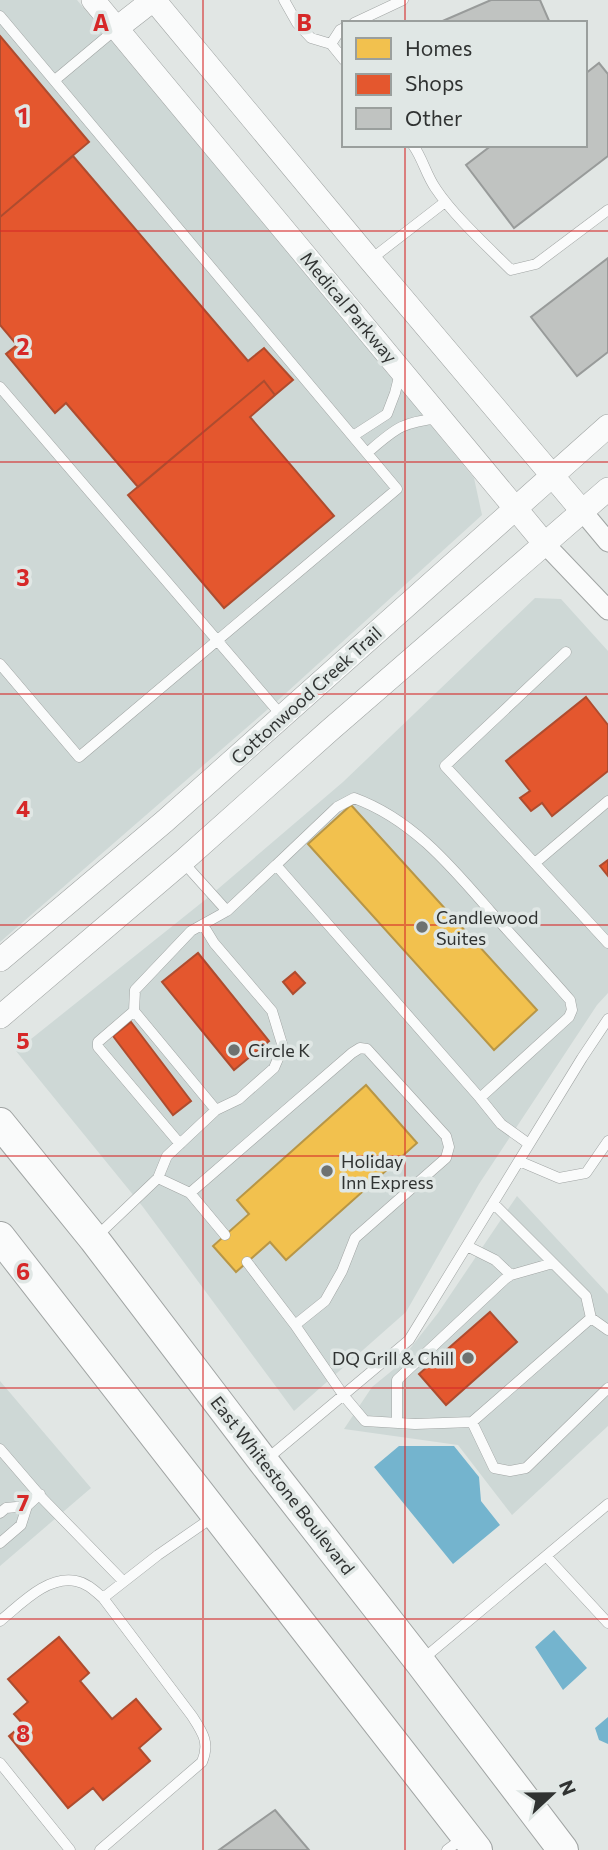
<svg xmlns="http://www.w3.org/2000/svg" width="608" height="1850" viewBox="0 0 608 1850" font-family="Commissioner,sans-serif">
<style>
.built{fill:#ced8d6}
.water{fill:#74b4ce}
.homes{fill:#f2c14e;stroke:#b89646;stroke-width:2}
.shops{fill:#e4572e;stroke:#ae4c2f;stroke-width:2}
.building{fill:#c0c3c1;stroke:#989b9a;stroke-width:2}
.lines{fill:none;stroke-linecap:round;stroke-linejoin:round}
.service-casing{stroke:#a0a4a3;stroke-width:11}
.minor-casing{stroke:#a0a4a3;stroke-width:21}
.tertiary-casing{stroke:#a0a4a3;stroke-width:24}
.primary-casing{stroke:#a0a4a3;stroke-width:32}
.service{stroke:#fafbfb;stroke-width:10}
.minor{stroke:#fafbfb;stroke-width:19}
.tertiary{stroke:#fafbfb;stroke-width:23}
.primary{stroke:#fafbfb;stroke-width:30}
.grid{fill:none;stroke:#d62828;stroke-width:2;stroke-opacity:0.55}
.poi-dot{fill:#6e7270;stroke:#e0e7e5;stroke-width:2.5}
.labels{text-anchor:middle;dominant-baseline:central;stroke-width:7;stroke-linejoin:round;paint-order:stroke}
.street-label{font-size:18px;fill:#303332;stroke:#e0e7e5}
.poi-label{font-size:18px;fill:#303332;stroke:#e0e7e5;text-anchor:start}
.grid-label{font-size:23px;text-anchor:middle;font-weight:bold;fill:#d62828;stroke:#e0e7e5;stroke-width:7;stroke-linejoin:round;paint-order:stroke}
</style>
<rect width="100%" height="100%" fill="#e1e6e4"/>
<path class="built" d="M0,0H77L378,360L474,478L482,515L275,703L0,942Z
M535,598L561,599L608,651V993L597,1005L479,1184L406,1312L294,1411L143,1207L16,1051L205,900L343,782Z
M517,1196L608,1294V1426L512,1515L458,1445L344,1429L372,1387L394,1369L438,1313Z
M0,1381L91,1488L0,1566Z"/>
<path class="water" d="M399,1446H454L479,1477L481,1501L500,1525L453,1564L374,1467Z
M554,1630L587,1668L563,1690L535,1647Z
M608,1717V1744L599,1740L595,1728Z"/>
<path class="homes" d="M351,805L537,1010L494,1050L308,844Z
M366,1085L417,1143L286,1260L270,1242L236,1272L213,1246L249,1214L237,1200Z"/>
<path class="shops" d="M0,36L89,142L0,217Z
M73,156L248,361L264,348L293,380L275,395L264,381L138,487L66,403L55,413L6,354L17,345L0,325V217Z
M264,381L275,395L250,417L334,516L224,608L128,495Z
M586,697L608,725V771L552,816L542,803L531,811L520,798L530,791L506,761Z
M608,860V876L600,866Z
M198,953L269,1041L234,1070L162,982Z
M295,972L305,983L293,994L283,982Z
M131,1022L191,1101L173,1115L113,1036Z
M490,1312L517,1342L446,1405L419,1374Z
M59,1637L89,1673L80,1681L112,1719L136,1699L161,1729L139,1748L150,1761L103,1800L93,1788L68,1808L9,1736L23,1724L14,1714L28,1702L8,1679Z"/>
<path class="building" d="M491,0H540L550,23H438Z
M599,63L608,74V156L514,228L466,165L492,145H585V74Z
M608,258V352L577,376L531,317Z
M275,1810L309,1850H219Z"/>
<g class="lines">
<defs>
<path id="service" d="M284,0L297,23L311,38L331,44
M0,16L397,489L79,757L0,664
M354,23L403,0
M344,28L340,30L331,44L344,60
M55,80L116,29
M413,145C423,159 426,175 436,189C454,216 487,246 511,270L536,264L608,210
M370,260L445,202
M0,387L282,716
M353,436L387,414L395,393L400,373
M367,453C395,429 401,422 440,418
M566,652L445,766L608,943
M183,862L227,911L276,865
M535,863L608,801
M134,1011L98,1042V1047L180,1144
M480,1098L569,1017L572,1010L570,1000C544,970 517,941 490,911C451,866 412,819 354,798L337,807L276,865L480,1098L501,1124L529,1144
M216,1110L134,1011L135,990L191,931L227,911
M519,1161L559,1178L586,1173L608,1141
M158,1178L190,1193L352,1053L360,1048L367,1049L446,1136L449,1147L446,1158L355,1238L342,1271L325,1301L295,1325L344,1396L365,1421L415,1424L472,1422L591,1318
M190,1193L225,1235
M493,1203L586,1296L591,1318L608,1330
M96,1237L158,1178L167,1156L216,1110L239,1099L274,1068L283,1047L272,1011L214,943L203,925
M467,1246L495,1260L511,1275
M247,1262L295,1325
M472,1422L494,1468L510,1471L526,1468L608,1388
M397,1423V1380L505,1279L511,1275L553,1263
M0,1449L43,1499L123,1581
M267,1459L409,1340L582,1058L608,1019
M0,1513L6,1508L27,1506
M0,1543L21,1525L27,1506L40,1494
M546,1556L608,1623
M103,1598L158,1555L213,1517
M0,1621C20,1605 47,1575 76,1581C87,1583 95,1591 103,1598L192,1716C203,1733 210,1743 202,1762L100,1850
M423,1659L608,1504
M0,1763L70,1850
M447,1850L463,1838"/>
<path id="minor" d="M583,512L608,542
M545,544L608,610"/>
<path id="tertiary" d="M93,0L545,544
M154,0L370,260L583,512
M117,28L153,0
M0,960L165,821L608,426
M0,1017L182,862L330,730L608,489"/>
<path id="primary" d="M0,1123L94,1239L263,1461L420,1662L563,1850
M0,1237L477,1850"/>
</defs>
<use href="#service" class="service-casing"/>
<use href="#minor" class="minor-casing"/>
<use href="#tertiary" class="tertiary-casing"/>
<use href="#primary" class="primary-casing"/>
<use href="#service" class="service"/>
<use href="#minor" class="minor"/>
<use href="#tertiary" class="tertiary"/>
<use href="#primary" class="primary"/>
</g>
<path class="grid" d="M203,0V1850M405,0V23M405,145V1850M0,231H608M0,462H608M0,694H608M0,925H608M0,1156H608M0,1388H608M0,1619H608"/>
<g class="poi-dot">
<circle cx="422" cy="927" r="7"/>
<circle cx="234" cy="1050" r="7"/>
<circle cx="327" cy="1171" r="7"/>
<circle cx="468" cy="1358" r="7"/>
</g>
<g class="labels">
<g class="street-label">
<text transform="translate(349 307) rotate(50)">Medical Parkway</text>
<text transform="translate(306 695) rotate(-42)">Cottonwood Creek Trail</text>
<text transform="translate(283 1485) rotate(52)">East Whitestone Boulevard</text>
</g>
<g class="poi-label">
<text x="436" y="917">Candlewood<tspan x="436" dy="21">Suites</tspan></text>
<text x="248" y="1050">Circle K</text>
<text x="341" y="1161">Holiday<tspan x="341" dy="21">Inn Express</tspan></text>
<text x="454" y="1358" text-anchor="end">DQ Grill &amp; Chill</text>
</g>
</g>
<g class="grid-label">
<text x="101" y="31">A</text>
<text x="304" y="31">B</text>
<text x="23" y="124">1</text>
<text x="23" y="355">2</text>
<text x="23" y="586">3</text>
<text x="23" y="817">4</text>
<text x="23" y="1049">5</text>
<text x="23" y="1280">6</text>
<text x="23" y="1511">7</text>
<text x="23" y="1742">8</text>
</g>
<rect x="342" y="21" width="245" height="126" fill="#e0e7e5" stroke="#9a9f9d" stroke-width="2"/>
<rect x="356" y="38" width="35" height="21" fill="#f2c14e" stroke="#9a9f9d" stroke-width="2"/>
<text x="405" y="56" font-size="21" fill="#303332">Homes</text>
<rect x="356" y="74" width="35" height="21" fill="#e4572e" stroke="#9a9f9d" stroke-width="2"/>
<text x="405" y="91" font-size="21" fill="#303332">Shops</text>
<rect x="356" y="108" width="35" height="21" fill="#c0c3c1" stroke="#9a9f9d" stroke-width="2"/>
<text x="405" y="126" font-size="21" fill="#303332">Other</text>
<g transform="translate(552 1794) rotate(68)" stroke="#e0e7e5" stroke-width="5" paint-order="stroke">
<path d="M0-5L12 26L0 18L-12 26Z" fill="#303332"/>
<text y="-10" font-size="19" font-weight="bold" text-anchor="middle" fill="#303332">N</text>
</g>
</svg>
